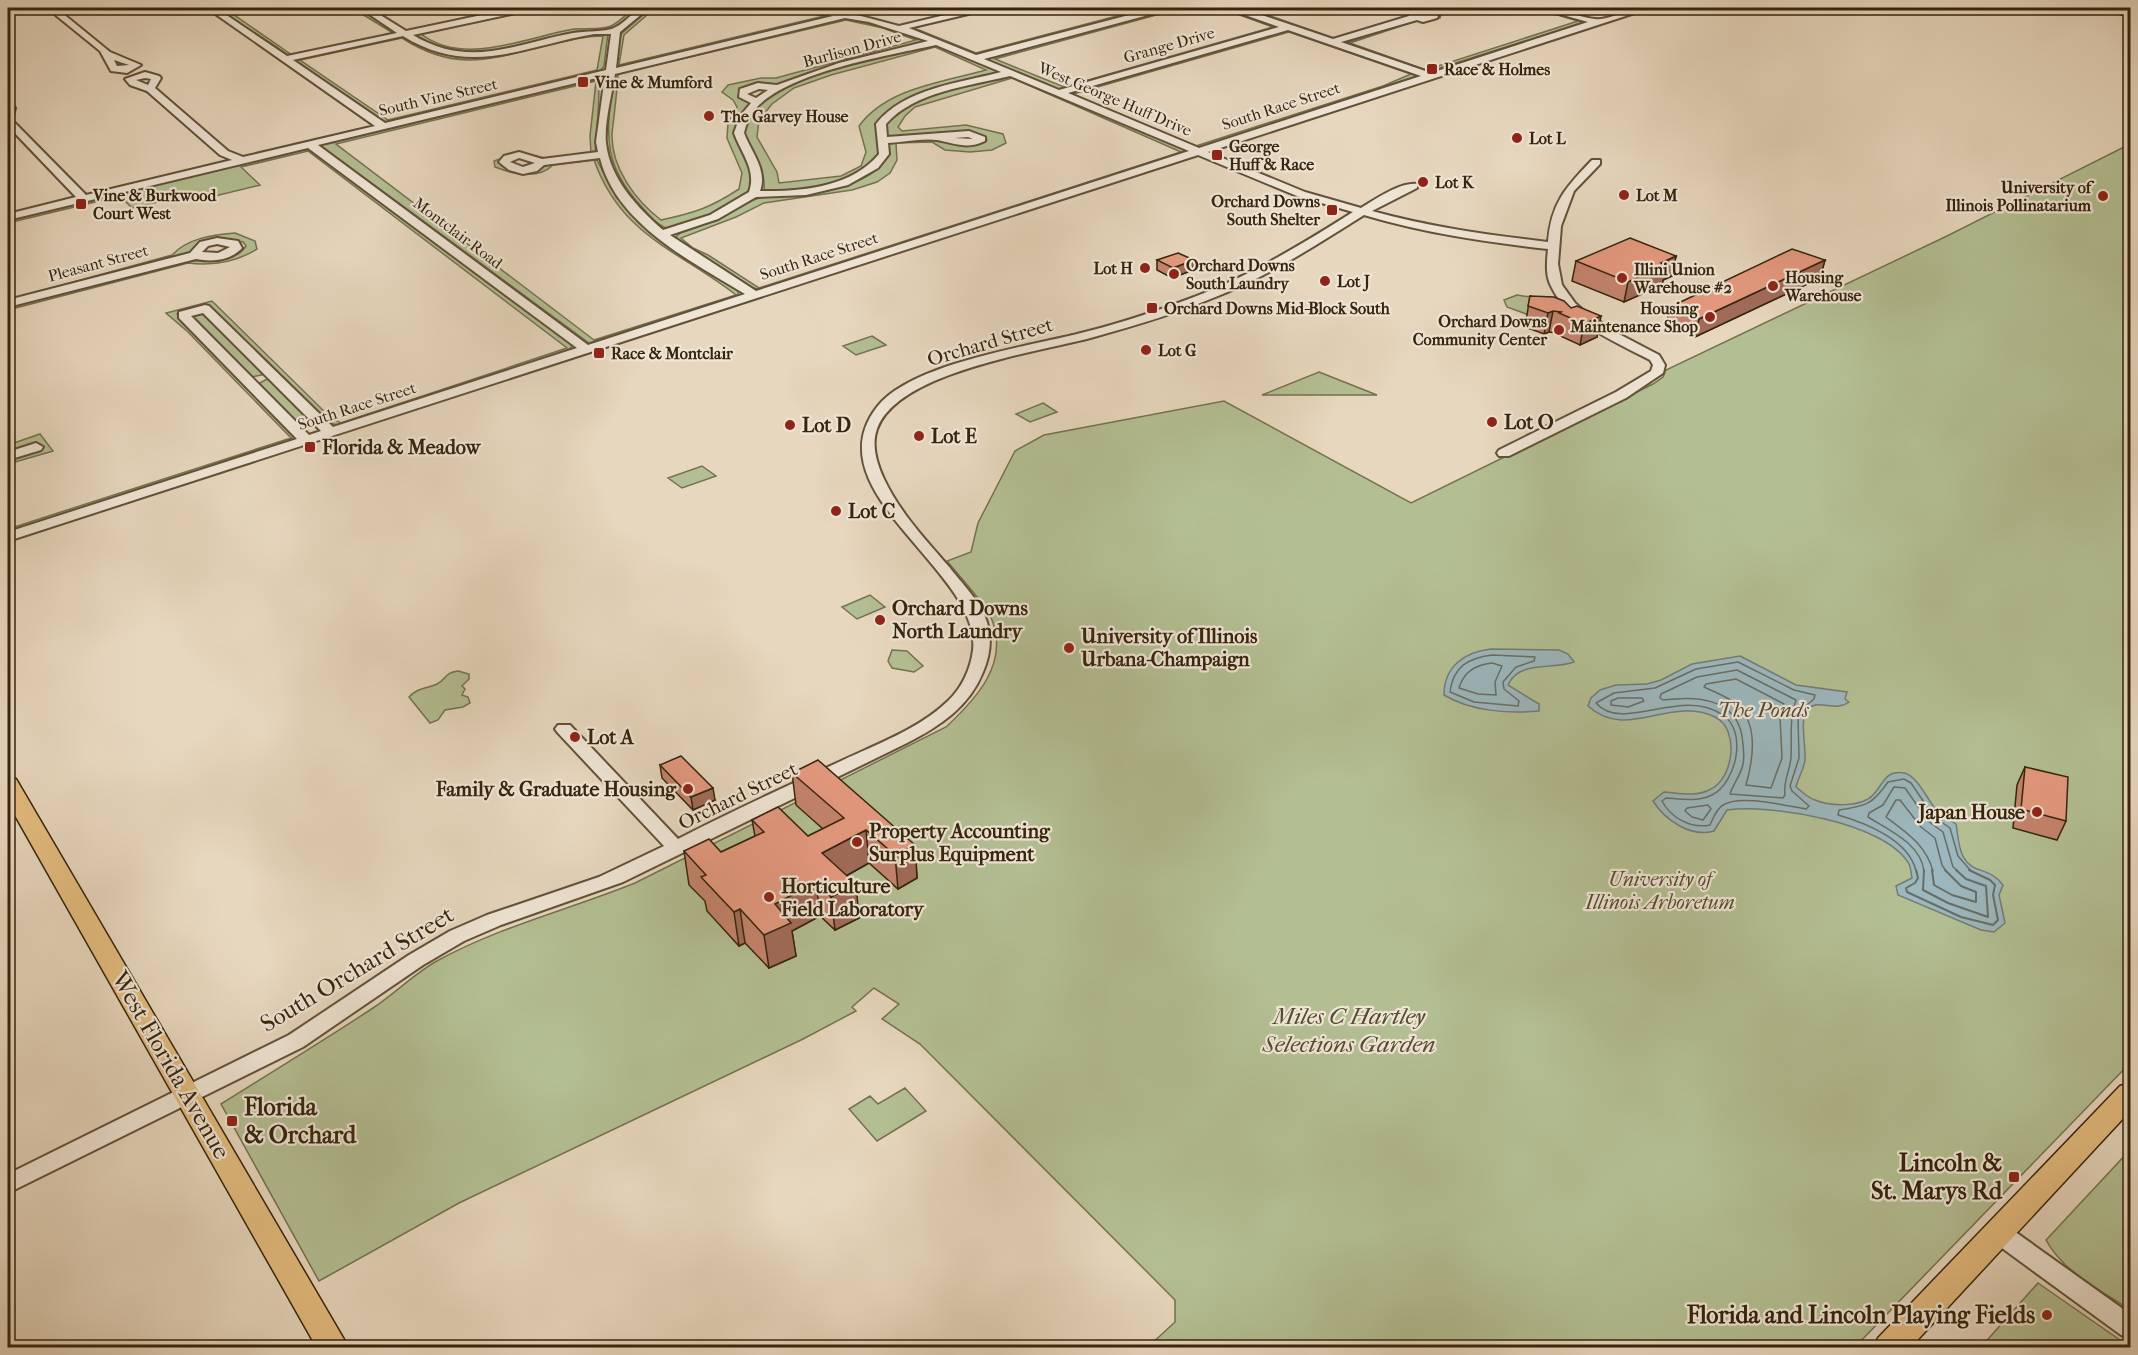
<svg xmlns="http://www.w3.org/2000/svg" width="2138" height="1355" viewBox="0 0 2138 1355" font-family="'IM FELL French Canon',serif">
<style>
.green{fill:#b3bf93;stroke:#747250;stroke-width:1.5;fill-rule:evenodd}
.water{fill:#9cb7bd;stroke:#737c77;stroke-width:1.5}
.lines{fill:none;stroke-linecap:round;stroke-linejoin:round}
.shore-far1{stroke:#686e65;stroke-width:1.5}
.shore{stroke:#686e65;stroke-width:2}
.minor-casing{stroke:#625139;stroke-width:4}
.major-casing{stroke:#35240d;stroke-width:3}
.minor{fill:#efe5d5;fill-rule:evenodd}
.major{fill:#e4bc7f;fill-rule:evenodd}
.wall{fill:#c5846d;stroke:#35240d;stroke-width:1.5}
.shaded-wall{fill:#a06b59;stroke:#35240d;stroke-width:1.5}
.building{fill:#e5997f;stroke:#35240d;stroke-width:1.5}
.poi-dot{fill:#8f2418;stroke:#efe5d5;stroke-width:2}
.labels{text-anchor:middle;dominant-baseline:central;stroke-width:4.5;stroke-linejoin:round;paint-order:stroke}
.far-street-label{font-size:16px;fill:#35240d;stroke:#efe5d5}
.far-poi-label{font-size:16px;font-weight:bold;fill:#35240d;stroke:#efe5d5;text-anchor:start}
.street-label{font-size:20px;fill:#35240d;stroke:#efe5d5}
.poi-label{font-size:20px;font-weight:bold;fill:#35240d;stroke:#efe5d5;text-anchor:start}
.park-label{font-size:20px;font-style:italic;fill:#544b2e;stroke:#efe5d5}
.water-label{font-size:21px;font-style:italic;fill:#4f4939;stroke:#efe5d5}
.near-street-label{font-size:24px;fill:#35240d;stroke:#efe5d5}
.near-park-label{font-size:24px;font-style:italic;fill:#544b2e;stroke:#efe5d5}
.near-poi-label{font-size:24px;font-weight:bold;fill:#35240d;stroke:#efe5d5;text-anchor:end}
</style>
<rect width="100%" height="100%" fill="#e7d7be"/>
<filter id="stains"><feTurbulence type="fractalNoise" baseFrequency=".00333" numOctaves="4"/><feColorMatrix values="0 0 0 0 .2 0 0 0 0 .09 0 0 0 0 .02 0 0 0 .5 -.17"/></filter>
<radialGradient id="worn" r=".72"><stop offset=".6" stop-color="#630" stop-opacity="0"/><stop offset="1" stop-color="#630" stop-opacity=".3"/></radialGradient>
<path class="green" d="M217,8H224L292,55L393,33L352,8H359L398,33L292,55H288Z
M530,8H541L421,34C465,67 526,37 574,29C584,28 604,30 611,26C622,21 629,8 642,8C634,14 625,24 616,27C606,31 591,30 580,32C530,44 459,72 414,34Z
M651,8H655L624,35L619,65L824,16L782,8H795L830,16L632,65L615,64L621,34Z
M990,8H996L914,28L976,53L1147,8H1161L981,55L971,54L911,28Z
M1172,8H1182L995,59L1064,87L1273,27L1220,8H1227L1279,27L1062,90H1057L985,59L989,56Z
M1273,8H1281L1262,13L1334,38L1406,17C1416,9 1431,9 1441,15L1440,18L1419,20L1350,43L1426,70L1578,21L1534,8H1541L1584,22L1431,71L1419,69L1346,43L1414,20L1439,18V15C1420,3 1357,39 1333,38C1321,38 1271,19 1258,13Z
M841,19L885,26L928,40L816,72L784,84L741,89L740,95L750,104L740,119L755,172L751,192L723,213L670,229C657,226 649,215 641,206C599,161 608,130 613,74ZM846,20L883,28L916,40L776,78H761L728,85L722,92L733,100L737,107L728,123L727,138L742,173L739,189C710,208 694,213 661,220C636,201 611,168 612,134C614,115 617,94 618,74Z
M1290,30L1413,72L1417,76L1202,147H1196L1068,93ZM1289,32L1411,74L1383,86L1196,146L1073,94Z
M608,33L604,66L599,73L389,123L382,121L294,60L398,37C410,37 416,43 427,49C438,54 455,55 467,55C515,55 561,34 608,33ZM603,36L597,70L388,120L300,60L402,38C458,74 493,58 553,44C569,40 586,36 603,36Z
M938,44L1001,72L1000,74C967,83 902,95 880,121L878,159C869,165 861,173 851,178C834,186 782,195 764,190C767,164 744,154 744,131C745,86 847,66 880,58C899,53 919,45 938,44ZM935,47L986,70C943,82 887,88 859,126L866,152L861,166L841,176L779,183L777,172L757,137L759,120L772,104L794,88L831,75Z
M1006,76H1014L1174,144L1186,152L760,290L751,287L675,238L680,233C694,228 709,223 723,216C734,211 745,203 756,199C800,185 860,200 889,155L886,146L890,142C902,141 915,139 927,139C946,138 971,152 987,140L986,137L972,133L887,137C885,133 884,125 887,120C900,100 982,81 1006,76ZM1012,78L1181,152L759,288L708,255L693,248L681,238L736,217L764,203L852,190L877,182L890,173L897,160L896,143L932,142L945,150L970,152L992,150L1006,143L1003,134L966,125L902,131L898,127L905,116L915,107Z
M598,80C601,85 596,141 595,153C584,159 560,161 547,159C530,157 515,150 499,161L501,165C521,177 530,173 550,164C562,159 584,158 597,160L616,197L644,227L738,291V296L589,343L320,145L577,82ZM596,81L590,136L591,154L549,159L520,152L494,161L495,167C513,174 538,180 553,165L594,160C621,236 678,250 736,295L594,340L336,144Z
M2130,144V1063L1855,1347H1148L1175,1322V1300L920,1044L882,1019L899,1004L874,988L852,1007L856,1011L803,1039L459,1203L319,1281L221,1104C272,1072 323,1041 373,1008C394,994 413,975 435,962C498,927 568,910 635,883L946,727C976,699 1009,664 992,620C986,604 959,576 947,561L971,552L978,523L1015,451L1044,435L1224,401L1411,503L1653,384L1663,377L1666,370L1947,236Z
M298,149L315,151L567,341L572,346L569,350L341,426L326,422L208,306L177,314L297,437L8,533V529L291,438L188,332L166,313L212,301L331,418L341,423L567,348L308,151L241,167L260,185L199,200L192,194L132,208L120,196L8,223V220Z
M235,233L255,241L257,249C235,263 213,266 188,263L8,310V307L181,262C200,258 233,267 246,246L243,242L226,239L203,243L184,256L8,303V300L172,255C188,238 212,235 235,233Z
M1517,295L1530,297L1529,315L1507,307L1504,300Z
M201,312L259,368L262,375L251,377L192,316Z
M872,336L886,345L856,355L843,346Z
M1319,372L1377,395H1262Z
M267,379H270L314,423L313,424L300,427L258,384Z
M1043,403L1057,412L1030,422L1016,414Z
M40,434L53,451L8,464V459L28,453L25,448L8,454V445Z
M702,466L716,476L682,488L668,478Z
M870,595L885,607L857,619L842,607Z
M892,650L907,651L923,666L914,672L892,668L888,661Z
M458,671L469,674V679L462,686L465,689L462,695L468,697L470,703L463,707L445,710L438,720L430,723L409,697C418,687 427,689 437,684C447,679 444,673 458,671Z
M905,1088L926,1111L877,1141L849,1109L870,1096L878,1104Z
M2130,1150V1310C2101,1290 2063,1272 2046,1240Z
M2038,1283L2130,1347H1981Z"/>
<path class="water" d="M1491,649L1559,650L1568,654L1574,662C1553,670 1519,660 1508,685L1539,704V711C1509,714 1470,711 1444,695C1444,666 1465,652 1491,649Z
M1740,656L1796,685L1847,692L1845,699L1849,702C1834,713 1820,698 1808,709C1799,716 1806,747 1805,760C1804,769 1798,778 1796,787C1801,791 1808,798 1815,800C1829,806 1861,808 1873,795C1884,784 1884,770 1904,773C1917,775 1928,801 1937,811C1942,816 1950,820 1956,824C1958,834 1958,849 1964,858C1973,874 1990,867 2003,885L1999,895L2005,923L1994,932L1981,930L1898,895L1896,886L1912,878C1911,874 1911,868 1909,864C1885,822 1770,804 1727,810L1714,831C1691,838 1665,820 1653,801L1664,792C1679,793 1695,797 1709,790C1734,780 1740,729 1715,717C1669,695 1628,742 1588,706L1591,698L1600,690L1616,685L1647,684L1661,680L1692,664Z"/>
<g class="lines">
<path class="shore-far1" d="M1492,655L1535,657L1534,661L1516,667L1503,682L1504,689L1519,701L1518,706L1474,702L1450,692C1453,666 1469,658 1492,655Z
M1738,662L1794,690L1815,695L1814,699L1801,710L1798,717L1799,758L1790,786L1792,791L1809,806L1806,809C1786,806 1740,794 1723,805C1716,809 1713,819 1710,825C1691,829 1671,818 1662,801L1666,798C1681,799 1698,802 1712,795C1736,783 1748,732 1723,715C1681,686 1623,734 1596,703L1614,693L1655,688L1696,669Z
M1492,663L1502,666L1495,682L1496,695L1478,694L1459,688C1464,671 1476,665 1492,663Z
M1737,670L1796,700C1789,720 1792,737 1791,757C1790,772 1783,780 1785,795L1783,798L1730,794C1733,784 1741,775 1743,764C1745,755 1743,745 1742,736C1735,697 1695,696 1663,700L1660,698L1661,694L1697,677Z
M1736,679L1784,704L1780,717L1782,758L1771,788L1746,785C1753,760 1759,724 1737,705C1729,697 1714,692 1704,687L1706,684Z
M1618,698H1642L1644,701L1628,707L1611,705V701Z
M1708,805L1711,809L1703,820L1692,817L1685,811L1687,808Z
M1916,871C1909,840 1866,823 1838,815L1839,810C1866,806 1872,805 1888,782L1904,779L1911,783L1934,817L1950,828L1958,856L1971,871
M1924,871C1921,844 1889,830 1868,817L1869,813L1883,805L1894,787L1905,788L1928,821L1943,832L1953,867L1958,871
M1933,871C1926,845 1907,833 1886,817L1896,800H1900L1921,827L1935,838L1942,865L1946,871"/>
<path class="shore" d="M1916,870L1918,878L1915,883L1906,888L1907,892L1961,917L1993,925L1998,920L1993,895L1995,885L1990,880L1969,870
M1924,870L1923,890L1948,903L1988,917L1986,886L1966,879L1956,870
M1932,870L1934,885L1952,895L1976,902V892L1961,886L1945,870"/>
<defs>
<path id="minor" d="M47,8H56L110,52L141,65L127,73L111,71L100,51ZM114,60L129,65L117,66Z
M207,8H216L287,56L397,33L360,8H369L406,31L515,8H529L525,11L413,35C470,69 514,44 573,33C584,31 606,32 614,28C628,22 633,8 649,8L620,32L616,68L833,16L801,10L800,8C815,8 830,13 845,13C857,12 868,8 880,8L879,10L857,15L899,26L974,8H986L985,10L909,28L976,55L1156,8H1168L1167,10L984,59L1059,90L1279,27L1231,10L1230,8H1241L1333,39L1409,16V13L1418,9L1434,11L1438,16L1437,18L1423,22L1417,20L1341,42L1431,73L1588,22L1545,10L1544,8C1562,8 1577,17 1595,19C1608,21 1628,8 1645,8L1644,10L1208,152L1305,192L1361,208C1376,199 1400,182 1417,184V188L1372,211C1430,227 1488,235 1548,242C1551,203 1566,187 1592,160H1600V164L1574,191L1561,226L1558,264L1562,285L1575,303L1585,312L1617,333L1659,355L1665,365L1663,373L1626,398L1509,456H1499L1497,453L1499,450L1616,392L1651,371L1653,365L1650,360C1616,342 1568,323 1551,286C1545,275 1547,260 1548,249C1485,242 1425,233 1364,215C1315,246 1267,277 1213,298C1174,314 1134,326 1094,337C1040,352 898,371 877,429C871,445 877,464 884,479C900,513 926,540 950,568C964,586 983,604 988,626C992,642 989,658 983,672C969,707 940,726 907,743L623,882L501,925L464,941L423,965L303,1047L8,1193V1174L289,1035L409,955L450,931L487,915L599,877L664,846L558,733L555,729L558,725H570L678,839C732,811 787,786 841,761C877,744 919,729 948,701C962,688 971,668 973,650C982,571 811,492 877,407C910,364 1025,347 1077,334C1111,326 1145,315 1178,303C1241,281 1296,248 1353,212L1297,196L1198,155L8,541V532L297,439L179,318V312L205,305L209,306L333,427L577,348L308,148L8,220V214L76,197L8,126V102L11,103L15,108L12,120L86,195L232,160L220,155L147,91L130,85L125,79L145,72L159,76L161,78L155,88L228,151L243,157L375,126ZM845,18L869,22L928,41L839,63L777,85L758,83L740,89L739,97L751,103L740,116L734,133C741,153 757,170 749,192L710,215L663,230C637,207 610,179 606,143C604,123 612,94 615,74ZM1288,30L1421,76L1199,148L1068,93ZM594,34H611L606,70L385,123L293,60L403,36C470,78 524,46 594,34ZM936,45L1001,72C960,83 904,88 876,124L879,154C852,187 801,192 760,191C768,170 751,152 744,133C746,124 750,115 756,108C791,71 887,56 936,45ZM605,76L596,142L598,152L542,159L519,152L504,156L499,162L509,170L523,174L537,171L544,165L600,158C616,224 692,262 745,294L588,345L318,145ZM1010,76L1189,151L756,291L670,235L718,219L756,197L806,195L848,185L878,168L889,154L888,143C904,142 922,138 937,140C954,143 967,150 985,141V137L969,131L887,137L886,124C915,91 970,86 1010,76ZM145,78L151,79L148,85L136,80ZM759,89L768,90L756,98L747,94ZM968,137L973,139L954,138ZM519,158L535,163L523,167L510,162ZM203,313L321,431L309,435L191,316Z
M217,238L238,241L242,248C230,261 212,262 196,259L8,307V300L190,253L200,242ZM217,244L230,247L218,253L202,252L208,246Z
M36,443L43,447L41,450L8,460V452Z
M1999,1223L2007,1226L2130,1314V1338L2121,1335L1991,1240L1987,1233L1991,1226Z"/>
<path id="major" d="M2100,8L2130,10V16L2101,10Z
M8,777L16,779L19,784L349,1348H317L8,803Z
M2130,1083V1111L1910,1348H1874L1878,1338L2120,1086Z"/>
</defs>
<use href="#minor" class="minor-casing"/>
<use href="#major" class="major-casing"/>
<use href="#minor" class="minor"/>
<use href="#major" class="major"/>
</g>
<path class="wall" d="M1676,256L1672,276L1663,280L1662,285L1624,302L1572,281L1576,261Z
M1157,260H1194L1193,270L1172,278L1157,270Z
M1825,260L1820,278L1695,337L1666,325L1670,307Z
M1530,296L1571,308L1597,337L1580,345L1556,334V333L1549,332L1544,334L1525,327Z
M660,765L715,800L693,810L662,778Z
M2025,767L2066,821L2057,840L2013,828L2017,785Z
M792,773L915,845L917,878L898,889L869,863L846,876L859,918L835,930L820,916L792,931L796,956L769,968L745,943L739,946L707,911L705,901L689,885L684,851L721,852L755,836L752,820L808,836L823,829L796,805Z"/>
<path class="shaded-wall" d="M1676,256L1672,276L1663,280L1662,285L1624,302L1628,282L1661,263Z
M1194,260L1193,270L1172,278L1173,268Z
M1825,260L1820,278L1695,337L1699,319Z
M1553,311L1549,332L1544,334L1548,313Z
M1601,316L1597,337L1580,345L1584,324Z
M713,788L715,800L693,810L691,797Z
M866,830L869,863L826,887L822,853Z
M915,845L917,878L898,889L895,855Z
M816,882L820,916L792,931L796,956L769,968L764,935L775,904Z
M856,884L859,918L835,930L831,897Z
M740,909L745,943L739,946L734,912Z"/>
<path class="building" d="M1630,238L1676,256L1661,263L1666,265L1628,282L1576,261Z
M1792,249L1825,260L1699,319L1670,307Z
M1178,253L1194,260L1173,268L1157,260Z
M1530,296L1554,297L1564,301L1571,308L1577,306L1601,316L1584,324L1559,313L1561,312L1553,311L1548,313L1528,306Z
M681,756L713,788L691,797L660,765Z
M818,760L915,845L895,855L866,830L822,853L856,884L831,897L816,882L775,904L791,923L764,935L740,909L734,912L701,877L706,875L684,851L709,839L721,852L764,832L752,820L778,807L808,836L844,818L792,773Z
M2025,767L2068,777L2066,821L2021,809Z"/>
<g class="poi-dot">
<rect x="1426" y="63" width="12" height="12" rx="3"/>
<rect x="577" y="76" width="12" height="12" rx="3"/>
<circle cx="709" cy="116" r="6"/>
<circle cx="1517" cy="138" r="6"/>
<rect x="1211" y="149" width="12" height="12" rx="3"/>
<circle cx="1423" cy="182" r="6"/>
<circle cx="1624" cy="195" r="6"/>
<circle cx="2103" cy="196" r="6"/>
<rect x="75" y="198" width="12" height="12" rx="3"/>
<rect x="1326" y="204" width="12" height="12" rx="3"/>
<circle cx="1145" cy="268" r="6"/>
<circle cx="1174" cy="274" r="6"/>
<circle cx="1622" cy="278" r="6"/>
<circle cx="1325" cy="281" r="6"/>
<circle cx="1773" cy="286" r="6"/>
<rect x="1146" y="302" width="12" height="12" rx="3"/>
<circle cx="1710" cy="317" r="6"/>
<circle cx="1559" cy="330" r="6"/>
<circle cx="1146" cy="350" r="6"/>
<rect x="593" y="347" width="12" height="12" rx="3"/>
<circle cx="1492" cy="422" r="6"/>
<circle cx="790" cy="425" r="6"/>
<circle cx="919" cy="436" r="6"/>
<rect x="304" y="441" width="12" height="12" rx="3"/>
<circle cx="836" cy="511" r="6"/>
<circle cx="880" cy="620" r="6"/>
<circle cx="1069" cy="648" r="6"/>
<circle cx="575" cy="737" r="6"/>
<circle cx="688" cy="789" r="6"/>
<circle cx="2037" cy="812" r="6"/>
<circle cx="857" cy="842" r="6"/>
<circle cx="769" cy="897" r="6"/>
<rect x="226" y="1115" width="12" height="12" rx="3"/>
<rect x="2008" y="1171" width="12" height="12" rx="3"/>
<circle cx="2047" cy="1315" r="6"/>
</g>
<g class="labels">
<g class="far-street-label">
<text transform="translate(1169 45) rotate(-16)">Grange Drive</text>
<text transform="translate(852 49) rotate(-15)">Burlison Drive</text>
<text transform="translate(438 97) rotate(-13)">South Vine Street</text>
<text transform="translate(1115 99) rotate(23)">West George Huff Drive</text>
<text transform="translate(1281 106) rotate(-18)">South Race Street</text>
<text transform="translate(458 233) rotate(37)">Montclair Road</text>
<text transform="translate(819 256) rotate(-18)">South Race Street</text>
<text transform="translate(98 263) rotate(-15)">Pleasant Street</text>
<text transform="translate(357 406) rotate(-18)">South Race Street</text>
</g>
<g class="far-poi-label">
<text x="1444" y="69">Race &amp; Holmes</text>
<text x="595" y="82">Vine &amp; Mumford</text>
<text x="721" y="116">The Garvey House</text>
<text x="1529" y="138">Lot L</text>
<text x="1229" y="146">George<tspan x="1229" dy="18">Huff &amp; Race</tspan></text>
<text x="1435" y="182">Lot K</text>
<text x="2091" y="187" text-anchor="end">University of<tspan x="2091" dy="18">Illinois Pollinatarium</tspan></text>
<text x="93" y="195">Vine &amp; Burkwood<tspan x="93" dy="18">Court West</tspan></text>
<text x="1636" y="195">Lot M</text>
<text x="1320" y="201" text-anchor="end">Orchard Downs<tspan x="1320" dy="18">South Shelter</tspan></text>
<text x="1186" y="265">Orchard Downs<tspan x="1186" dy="18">South Laundry</tspan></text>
<text x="1133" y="268" text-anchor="end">Lot H</text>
<text x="1634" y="269">Illini Union<tspan x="1634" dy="18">Warehouse #2</tspan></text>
<text x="1785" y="277">Housing<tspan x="1785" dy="18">Warehouse</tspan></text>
<text x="1337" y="281">Lot J</text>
<text x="1164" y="308">Orchard Downs Mid-Block South</text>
<text x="1698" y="308" text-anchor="end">Housing<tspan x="1698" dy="18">Maintenance Shop</tspan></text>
<text x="1547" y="321" text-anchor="end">Orchard Downs<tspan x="1547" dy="18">Community Center</tspan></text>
<text x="1158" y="350">Lot G</text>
<text x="611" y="353">Race &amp; Montclair</text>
</g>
<g class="street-label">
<text transform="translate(990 342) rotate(-16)">Orchard Street</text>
<text transform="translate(738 796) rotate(-26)">Orchard Street</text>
</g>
<g class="poi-label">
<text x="1504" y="422">Lot O</text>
<text x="802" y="425">Lot D</text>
<text x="931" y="436">Lot E</text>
<text x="322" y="447">Florida &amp; Meadow</text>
<text x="848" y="511">Lot C</text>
<text x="892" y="608">Orchard Downs<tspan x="892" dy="23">North Laundry</tspan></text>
<text x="1081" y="636">University of Illinois<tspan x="1081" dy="23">Urbana-Champaign</tspan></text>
<text x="587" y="737">Lot A</text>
<text x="676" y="789" text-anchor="end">Family &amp; Graduate Housing</text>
<text x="2025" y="812" text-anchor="end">Japan House</text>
<text x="869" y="831">Property Accounting<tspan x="869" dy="23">Surplus Equipment</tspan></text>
<text x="781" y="886">Horticulture<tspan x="781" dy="23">Field Laboratory</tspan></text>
</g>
<g class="park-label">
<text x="1660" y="879">University of<tspan x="1660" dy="23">Illinois Arboretum</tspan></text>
</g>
<g class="water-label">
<text x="1763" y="710">The Ponds</text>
</g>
<g class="near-street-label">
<text transform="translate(357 969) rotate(-31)">South Orchard Street</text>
<text transform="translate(171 1065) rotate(60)">West Florida Avenue</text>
</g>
<g class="near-park-label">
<text x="1349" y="1016">Miles C Hartley<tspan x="1349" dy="28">Selections Garden</tspan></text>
</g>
<g class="near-poi-label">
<text x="244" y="1107" text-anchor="start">Florida<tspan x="244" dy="28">&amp; Orchard</tspan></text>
<text x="2002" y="1163">Lincoln &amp;<tspan x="2002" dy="28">St. Marys Rd</tspan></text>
<text x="2035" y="1315">Florida and Lincoln Playing Fields</text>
</g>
</g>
<rect width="2138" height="1355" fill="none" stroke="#e7d7be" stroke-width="30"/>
<rect x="9" y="9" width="2120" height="1337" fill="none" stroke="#35240d" stroke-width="3"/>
<rect x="15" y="15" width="2108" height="1325" fill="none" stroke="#35240d" stroke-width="1.5"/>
<rect width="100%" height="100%" filter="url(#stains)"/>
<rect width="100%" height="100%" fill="url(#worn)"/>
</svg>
